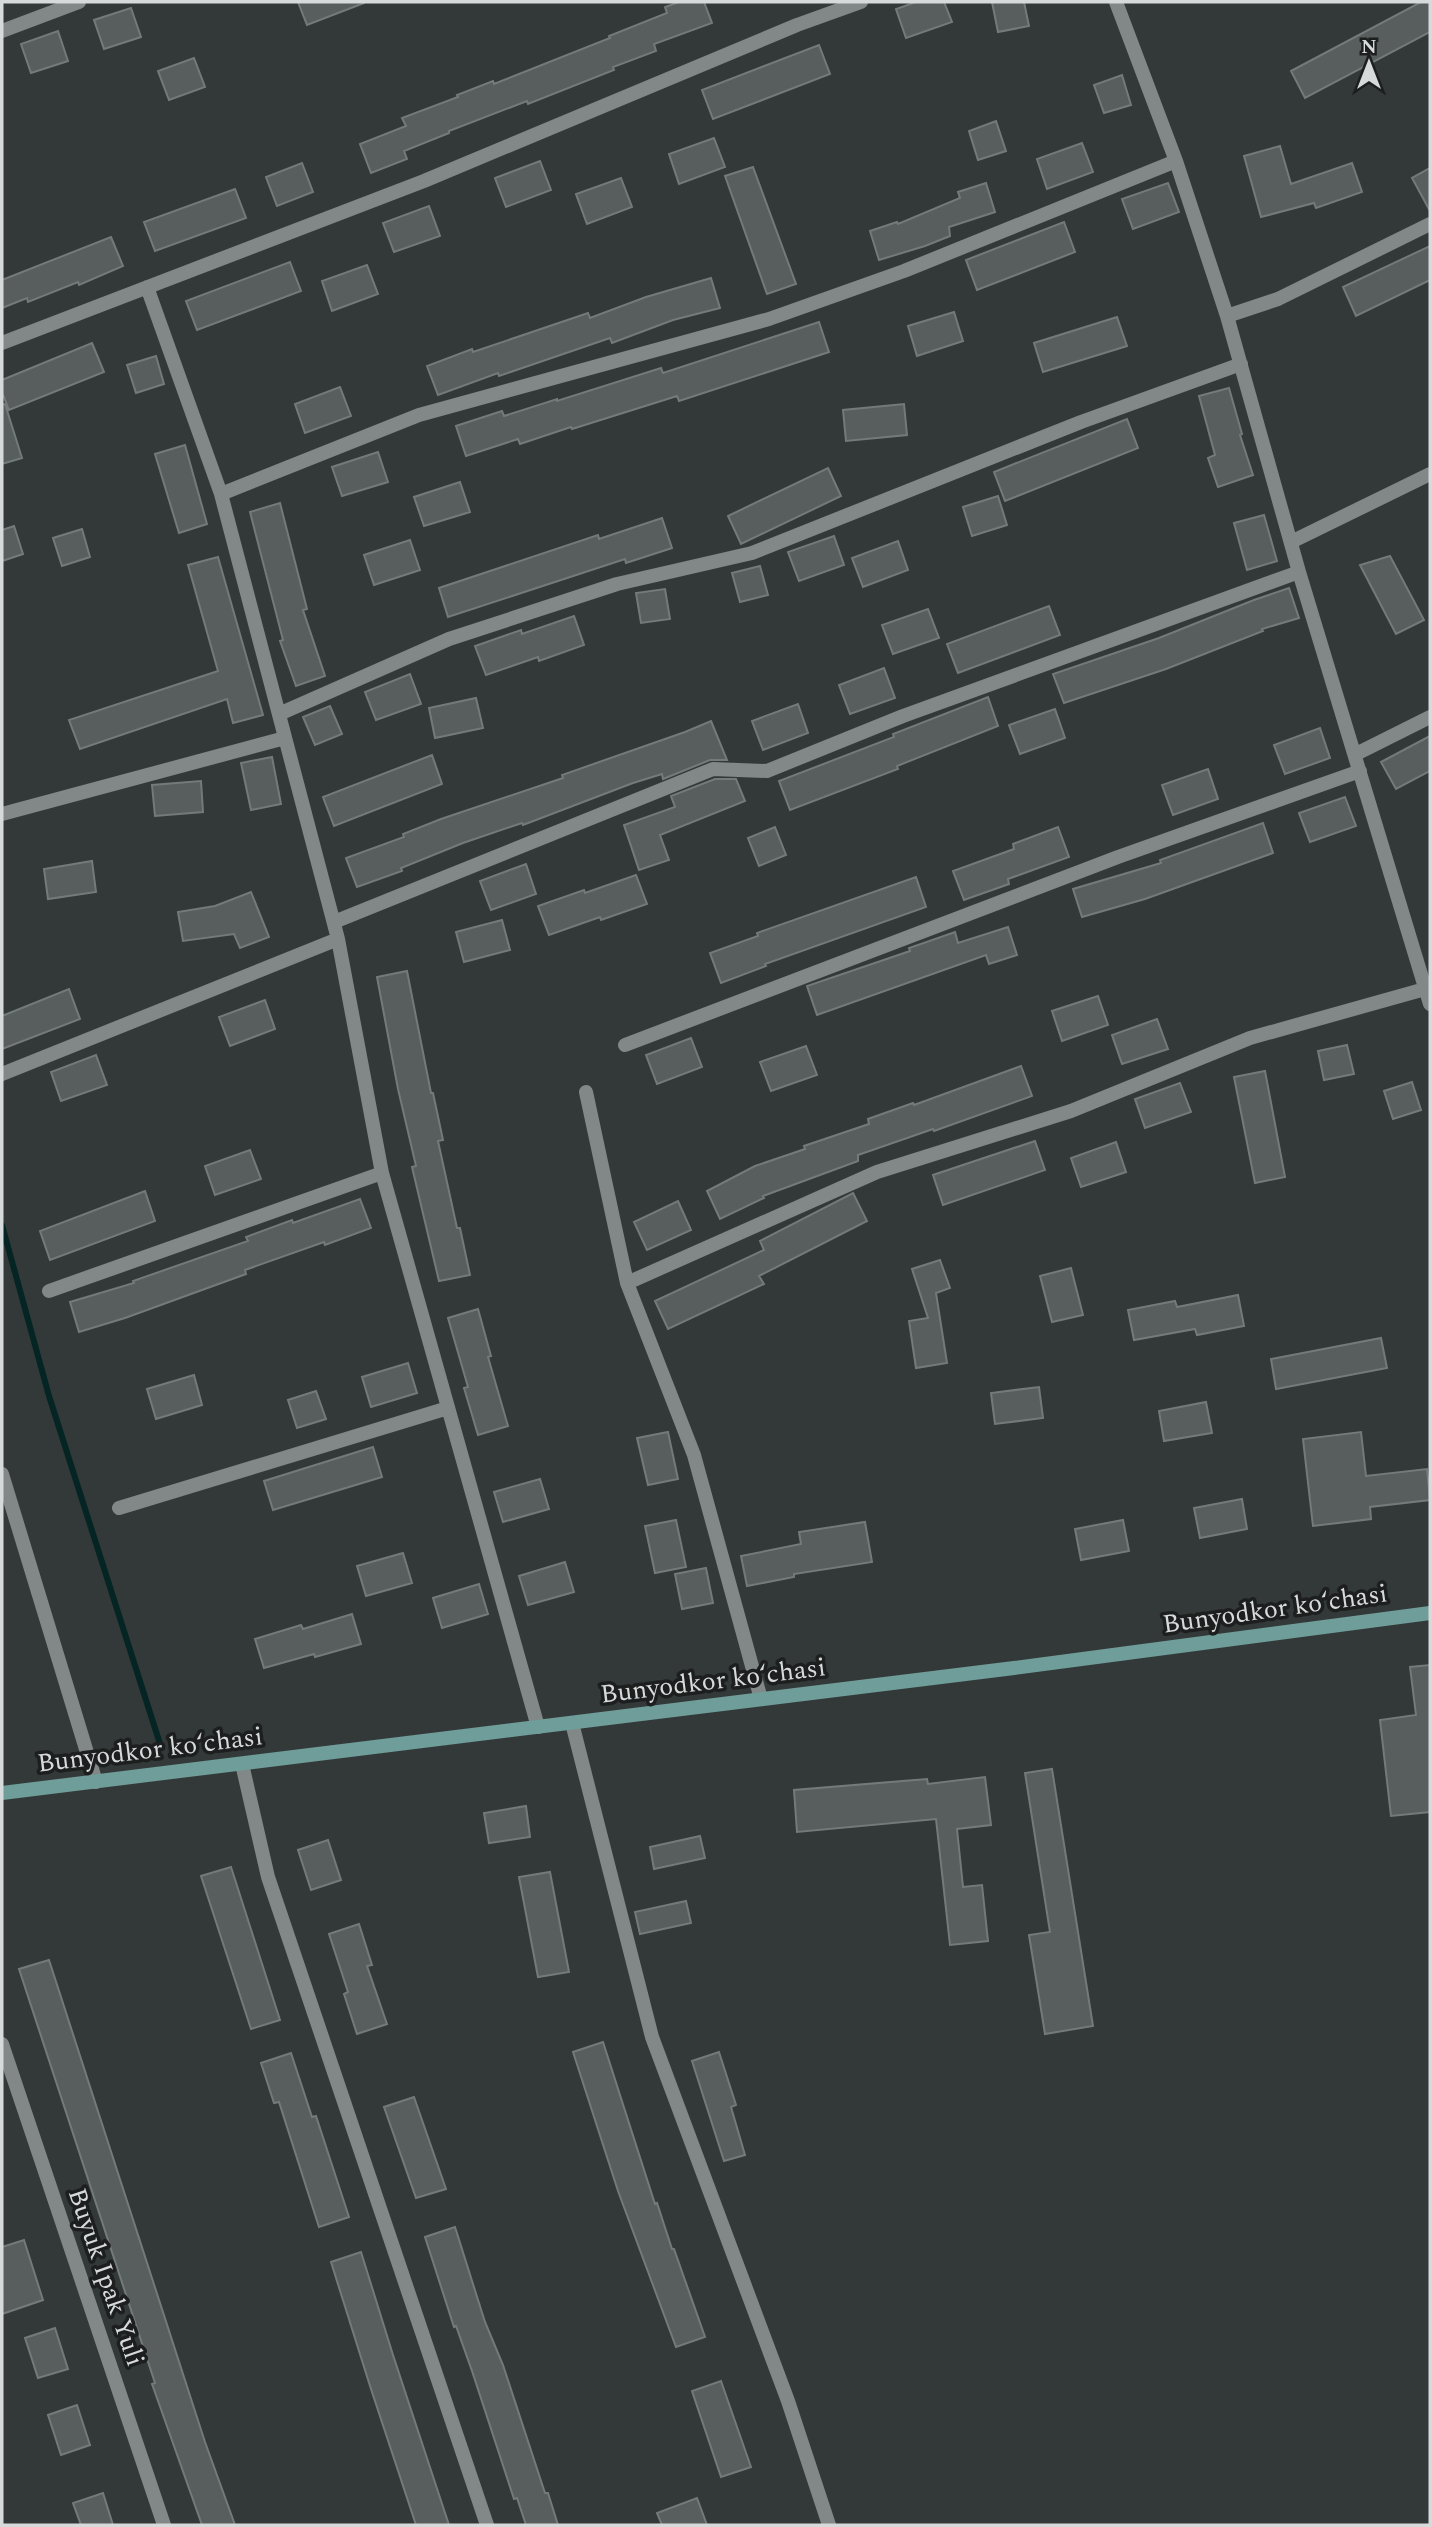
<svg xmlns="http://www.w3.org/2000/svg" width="1432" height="2527" viewBox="0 0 1432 2527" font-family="Spectral,serif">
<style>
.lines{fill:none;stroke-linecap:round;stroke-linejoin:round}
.stream{stroke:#042523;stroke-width:6}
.building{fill:#575e5d;stroke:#737a79;stroke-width:2}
.street{stroke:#818887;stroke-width:14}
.secondary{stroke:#6e9d9a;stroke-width:14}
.labels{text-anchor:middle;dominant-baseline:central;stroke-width:7;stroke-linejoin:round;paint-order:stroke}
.street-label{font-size:26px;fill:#d6dada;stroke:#1d1f1f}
</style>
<rect width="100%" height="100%" fill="#333938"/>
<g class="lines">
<path class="stream" d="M2,1225L49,1396L161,1747"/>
</g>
<path class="building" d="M298,2H364V3L307,25Z
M679,2H704L712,23L654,44L656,51L613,67L614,70L528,104L527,101L449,131V133L404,151L407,159L371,173L360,144L406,126L402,118L458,97L457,95L493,81L494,84L610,38L609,36L667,13L665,7Z
M916,2H944L952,22L906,38L896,9Z
M992,2H1024L1029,26L998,32Z
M1421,2H1430V32L1305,98L1291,71Z
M131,8L141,37L104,49L94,20Z
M58,31L68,61L31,73L21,44Z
M819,45L830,74L713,119L702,90Z
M194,58L205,87L169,100L158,71Z
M1122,75L1131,105L1104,113L1094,85Z
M996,121L1006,151L978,160L969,131Z
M714,138L725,167L679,184L669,154Z
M1082,143L1093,172L1047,189L1037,159Z
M1280,146L1291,184L1352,163L1362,192L1316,208L1314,203L1261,217L1244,156Z
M540,161L551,190L506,207L495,178Z
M302,163L313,192L277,206L266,177Z
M753,167L796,284L767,294L725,176Z
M1430,168V211L1412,178Z
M621,178L632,207L587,224L576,194Z
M986,183L995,212L949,227L950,236L925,246L879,260L870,231L897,222L898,224L960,198L958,192Z
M1168,183L1179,212L1133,229L1122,199Z
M235,189L246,218L155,251L144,222Z
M429,206L440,236L394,252L383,223Z
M1064,222L1075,252L977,290L966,260Z
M111,237L123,266L79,285L78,282L28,302L27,298L2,308V280Z
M1430,246V280L1356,316L1343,287Z
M290,262L301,291L197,330L186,301Z
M367,265L378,294L332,311L322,281Z
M711,278L720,308L673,320L612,343L610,338L499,376L498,373L438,395L427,366L472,349L473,352L588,313L590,318L646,297Z
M954,312L963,341L917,356L908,326Z
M1117,317L1127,346L1043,372L1034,343Z
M819,322L829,352L679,401L677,396L572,429L571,427L520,444L518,439L466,456L456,426L502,411L504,416L557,399V401L661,368L663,373Z
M92,343L104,372L9,410L2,392V380Z
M156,356L164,384L136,393L127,365Z
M340,387L351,416L305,433L295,404Z
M1229,388L1242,434L1240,435L1253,475L1218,487L1208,458L1215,455L1199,396Z
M5,404L22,458L2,464V405Z
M904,404L907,435L846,441L843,410Z
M1127,419L1138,448L1005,501L994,472Z
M185,445L207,524L179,533L155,454Z
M378,452L388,482L342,496L332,467Z
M828,468L841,496L741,544L728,516Z
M460,482L470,512L424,526L414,497Z
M998,496L1007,525L972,536L963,507Z
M280,503L307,609L303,610L325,676L296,686L280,641L283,640L250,512Z
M1264,515L1277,561L1247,570L1234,523Z
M662,518L672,548L626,563L625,559L448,617L439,588L598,535L599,539Z
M14,526L23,554L2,561V530Z
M82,529L90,557L62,566L53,538Z
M834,536L844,565L799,581L788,552Z
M410,540L420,570L374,585L364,555Z
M898,541L908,570L863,587L852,558Z
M1390,556L1424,620L1396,634L1360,565Z
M218,557L263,715L233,723L227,699L80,749L69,720L218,671L188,565Z
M760,566L768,595L740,602L732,573Z
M1289,588L1299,618L1262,629L1263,631L1166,669L1064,703L1053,674L1159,638L1254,600Z
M665,589L670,619L641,623L636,593Z
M1049,606L1060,635L958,673L947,644Z
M928,609L939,638L893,654L882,625Z
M574,616L584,645L539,661L538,657L486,675L475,646L521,630L522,634Z
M884,668L895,698L850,714L839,685Z
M410,674L421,704L376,720L365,692Z
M988,697L998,726L897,766L898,769L790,810L779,781L894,737L893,734Z
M476,698L483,728L435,738L429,708Z
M798,704L808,733L763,750L752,721Z
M330,706L342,734L315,745L303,717Z
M1055,709L1065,738L1020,754L1009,725Z
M711,721L727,760H710L663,779L662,774L633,783L523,825L522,823L463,843L401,868L402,871L357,887L346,858L404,837L403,834L441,819L563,778L562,775L685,732Z
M1320,728L1330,758L1285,774L1274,745Z
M1430,736V771L1396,789L1381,762Z
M432,755L442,784L334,826L323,797Z
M272,757L281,804L251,810L241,763Z
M1208,769L1218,799L1173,815L1162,785Z
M715,779H736L745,801L660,835L669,860L639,870L624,825L675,807L671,796Z
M201,781L203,812L155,816L152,785Z
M1345,797L1356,826L1310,842L1299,813Z
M1263,823L1273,853L1145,899L1082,917L1073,889L1161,863L1160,860Z
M775,827L786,855L759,866L748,838Z
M1058,827L1069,857L1008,879L1009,884L964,900L953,871L1014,849L1013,844Z
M92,861L96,892L48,899L44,869Z
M526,864L536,894L491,910L480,881Z
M636,875L647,904L601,920L600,917L549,935L538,906L584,890L585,893Z
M916,877L926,907L765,964L766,966L721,983L710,953L758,936L757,933Z
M251,892L269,937L240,948L234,934L183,941L178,912L215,906Z
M502,920L510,950L464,962L456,932Z
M1008,927L1017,955L989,964L986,955L817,1015L807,986L910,951L909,948L955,932L958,943Z
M407,971L431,1093H433L443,1140L438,1141L457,1228H460L470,1275L439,1281L412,1167L416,1166L398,1089L377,977Z
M69,989L80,1019L2,1049V1016Z
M1098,996L1108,1025L1062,1041L1052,1011Z
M265,1000L275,1029L230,1046L219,1017Z
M1157,1019L1168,1049L1122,1064L1112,1035Z
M691,1038L702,1067L657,1084L646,1055Z
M1347,1045L1354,1074L1324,1080L1318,1051Z
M806,1046L817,1075L771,1091L760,1062Z
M96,1055L107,1085L61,1101L51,1072Z
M1021,1066L1032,1096L934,1131L933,1129L858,1155V1161L763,1196L764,1198L720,1219L707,1191L755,1166L805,1149L804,1146L869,1124L868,1119L913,1103L914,1105Z
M1265,1071L1285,1177L1255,1183L1234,1077Z
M1412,1082L1421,1110L1393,1119L1384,1091Z
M1180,1083L1191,1112L1145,1128L1135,1099Z
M1035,1141L1045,1170L943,1205L933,1175Z
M1116,1142L1126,1172L1081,1187L1071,1158Z
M250,1150L261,1179L215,1195L205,1166Z
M145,1191L155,1221L50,1260L40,1231Z
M853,1193L867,1221L759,1276L764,1284L668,1329L655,1301L764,1250L760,1241Z
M360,1199L371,1228L325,1245L324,1242L245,1270L246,1274L125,1318L79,1332L70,1302L134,1283L133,1281L248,1241L246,1237L292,1220L293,1223Z
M678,1201L691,1230L647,1250L634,1222Z
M940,1260L950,1288L936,1293L947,1363L916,1368L909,1321L928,1318L912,1269Z
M1071,1268L1083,1315L1052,1322L1040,1276Z
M1238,1295L1244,1326L1197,1335L1195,1329L1134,1340L1128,1310L1175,1301L1177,1307Z
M478,1309L491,1356L488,1357L508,1426L478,1435L464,1388L468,1387L448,1318Z
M1381,1338L1387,1368L1276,1389L1271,1359Z
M408,1363L417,1393L371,1407L362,1377Z
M194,1375L202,1405L156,1419L147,1389Z
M1039,1387L1043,1418L995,1424L991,1393Z
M316,1391L326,1419L297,1428L288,1400Z
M1206,1402L1212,1433L1164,1441L1159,1411Z
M668,1432L678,1479L648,1485L637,1438Z
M1361,1432L1366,1476L1427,1469L1430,1500L1370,1507L1371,1519L1313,1526L1303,1439Z
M373,1447L382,1477L273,1510L264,1481Z
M540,1479L549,1509L503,1522L494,1492Z
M1242,1499L1247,1529L1200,1538L1194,1508Z
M676,1520L686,1567L655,1573L645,1526Z
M1123,1520L1129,1551L1081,1560L1075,1529Z
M865,1522L872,1562L794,1574V1577L747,1586L741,1556L801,1544L799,1532Z
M403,1553L412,1583L366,1596L357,1566Z
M565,1562L574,1592L528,1605L519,1576Z
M706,1568L713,1603L682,1609L675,1574Z
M479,1584L488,1614L442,1628L433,1598Z
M352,1614L361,1644L315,1657L314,1654L264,1668L255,1639L301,1625L303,1629Z
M1430,1665V1812L1391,1816L1380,1720L1416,1715L1410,1667Z
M1052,1769L1093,2026L1045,2034L1029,1935L1050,1932L1025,1773Z
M985,1777L991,1825L957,1829L963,1887L982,1885L988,1941L950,1945L936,1819L797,1832L794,1790L927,1779L928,1784Z
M526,1806L530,1837L489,1843L484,1813Z
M700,1836L705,1858L654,1869L650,1847Z
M328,1840L341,1880L311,1890L298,1850Z
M231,1867L280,2020L251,2029L201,1876Z
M550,1872L569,1972L538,1977L519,1877Z
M686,1901L691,1923L640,1934L635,1912Z
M359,1924L372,1965L367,1966L387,2024L357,2034L344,1994L348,1992L329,1934Z
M49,1960L205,2442L235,2525H202L152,2384L155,2383L19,1969Z
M603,2042L655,2204L657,2203L672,2249H674L705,2337L676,2347L618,2191L573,2052Z
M719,2052L736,2105L731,2107L745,2155L724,2161L692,2061Z
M291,2053L312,2117L316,2116L349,2217L319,2227L279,2102L274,2103L261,2063Z
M414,2097L446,2189L416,2198L384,2107Z
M455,2227L485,2322L503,2365L545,2493H548L558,2525H526L517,2498L514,2499L472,2371L456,2326L454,2327L425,2237Z
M24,2240L43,2300L2,2314V2247Z
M361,2252L393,2355L449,2525H416L370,2386L331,2262Z
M55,2328L68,2369L38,2378L25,2338Z
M721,2381L751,2467L721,2477L692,2391Z
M77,2405L90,2445L61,2455L48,2415Z
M103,2493L113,2525H81L73,2503Z
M697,2498L707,2525H662L657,2513Z"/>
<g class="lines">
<path class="street" d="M1116,2L1176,161L1227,316L1299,572L1430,1004
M2,31L79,2
M147,287L221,494L338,939L382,1173L538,1727
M1227,316L1278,299L1430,224
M2,343L424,181L797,25L861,2
M221,494L419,415L769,319L904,271L1176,161
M1291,542L1430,474
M279,714L449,639L617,584L752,553L1081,422L1241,364
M1356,754L1430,717
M2,814L285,738
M334,922L713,769L767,771L903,716L1299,572
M625,1045L1118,857L1360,771
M2,1074L338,939
M586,1092L627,1283L694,1455L761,1699
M627,1283L877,1172L1071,1111L1250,1038L1425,989
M49,1291L382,1173
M2,1474L96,1782
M119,1508L448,1408
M572,1723L652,2037L788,2401L829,2525
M242,1764L268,1877L487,2525
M2,2044L164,2525"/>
<path class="secondary" d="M2,1793L1014,1668L1430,1613"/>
</g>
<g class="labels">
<g class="street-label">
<text transform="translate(1275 1609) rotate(-8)">Bunyodkor koʻchasi</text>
<text transform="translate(713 1681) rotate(-7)">Bunyodkor koʻchasi</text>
<text transform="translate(150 1750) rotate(-7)">Bunyodkor koʻchasi</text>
<text transform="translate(106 2277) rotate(71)">Buyuk Ipak Yuli</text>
</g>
</g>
<rect width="1432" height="2527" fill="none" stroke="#d6dada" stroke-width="7"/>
<g transform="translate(1369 63)" stroke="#1d1f1f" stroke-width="5" paint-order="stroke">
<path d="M0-5L12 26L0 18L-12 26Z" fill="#d6dada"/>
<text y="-10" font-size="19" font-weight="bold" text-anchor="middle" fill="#d6dada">N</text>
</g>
</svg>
